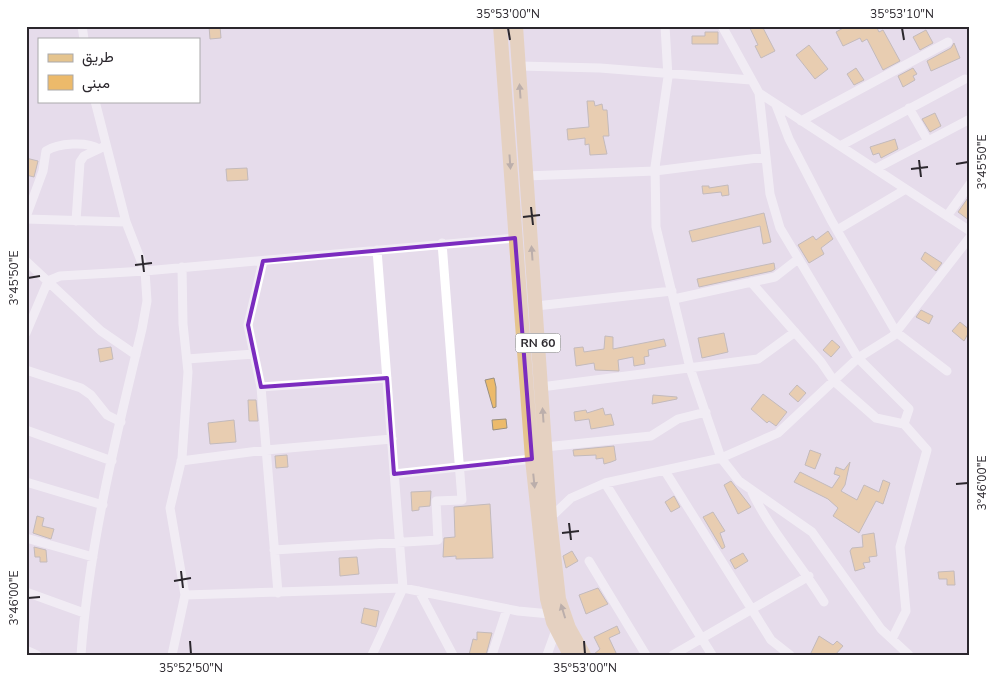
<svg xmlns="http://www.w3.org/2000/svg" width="996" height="681" viewBox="0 0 996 681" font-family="'Nunito Sans',Vazirmatn,sans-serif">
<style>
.building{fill:#ecba6b;stroke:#999082}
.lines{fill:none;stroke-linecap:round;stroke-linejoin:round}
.minor{stroke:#fff;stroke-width:9}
.primary{stroke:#e5c48e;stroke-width:14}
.oneway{fill:#88765e}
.marked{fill:none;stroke:#7b2cbf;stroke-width:4;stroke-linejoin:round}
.ticks{fill:none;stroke:#2b272d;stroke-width:2}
.labels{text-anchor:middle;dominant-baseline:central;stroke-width:4.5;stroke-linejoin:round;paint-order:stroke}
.shield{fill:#fff;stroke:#6b686c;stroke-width:1}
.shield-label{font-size:12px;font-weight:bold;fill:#2b272d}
.neatline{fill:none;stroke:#2b272d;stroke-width:2}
.ticks-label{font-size:12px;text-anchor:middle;fill:#2b272d}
</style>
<rect width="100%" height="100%" fill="#e6dceb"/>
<path class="building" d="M209,26H220L221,38L210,39Z
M749,26H762L775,51L761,58L755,46L758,45Z
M847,26H876L879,32L883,30L900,61L883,70L867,39L862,42L860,38L843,46L836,32Z
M926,30L933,43L920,50L913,37Z
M705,32H718V44H692V36H705Z
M954,43L960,58L931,71L927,61L951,48Z
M809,45L828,69L815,79L796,55Z
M856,68L864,80L854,85L847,74Z
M913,68L917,74L913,76L915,80L903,87L898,76Z
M587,101H594L595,106L602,104L603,110H607L609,136H603L607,154L590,155L589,144L585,145V138L568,140L567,129L589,127Z
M935,113L941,126L930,132L922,119Z
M895,139L898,149L881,158L879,153L873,155L870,147Z
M26,158L38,161L34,177L26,175Z
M247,168L248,180L227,181L226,169Z
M728,185L729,195L722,196L721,192L703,194L702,186H709V188Z
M970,195V221L958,212Z
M764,213L771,242L763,244L760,226L692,242L689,231Z
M828,231L833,239L821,248L824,254L809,263L798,245L813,236L816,240Z
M925,252L942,263L936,271L921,259Z
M774,263L775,269L772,271L699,287L697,279Z
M921,310L933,316L929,324L916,317Z
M960,322L970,330L964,341L952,331Z
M724,333L728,352L702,358L698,338Z
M605,336L613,337V349L664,339L666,346L648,350L649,356L644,357L645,364L634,366L633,357L618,360L619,371L595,370L594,363L576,366L574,348L583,347L584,352L604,349Z
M832,340L840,347L831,357L823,350Z
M111,347L113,359L100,362L98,349Z
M494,378L496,387V407L493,408L485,380Z
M797,385L806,393L798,402L789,394Z
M763,394L787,412L776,426L769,421L767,423L751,409Z
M653,395L677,397V399L652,404Z
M248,400H256L258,421H249Z
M603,408L605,415L611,414L614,425L591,429L589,419L575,421L574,412L586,410L587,413Z
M506,419L507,428L493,430L492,420Z
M234,420L236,442L210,444L208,423Z
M614,446L616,460L611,462L604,464L603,458L596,459V455L574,456L573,450Z
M810,450L821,454L815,469L805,465Z
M287,455L288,467L276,468L275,456Z
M850,462L845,485L841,491L857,500L864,485L879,492L883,480L890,483L883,504L876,501L859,533L833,516L838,508L828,499L794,482L800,472L832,488L840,476L834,474L836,467L844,470Z
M731,481L751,507L738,514L724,485Z
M431,491L430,506L419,507V510L412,511L411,492Z
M674,496L680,507L671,512L665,502Z
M490,504L493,558L456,559V556L443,557L444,538L455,537L454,507Z
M713,512L725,531L720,533L725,547L722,549L703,517Z
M37,516L44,518L42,526L54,529L51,539L33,533Z
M874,533L877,556L869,557L870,562L863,563L865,568L855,571L850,551L852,548L863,547L862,535Z
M34,547L46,550L47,562H40V557H35Z
M572,551L578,561L566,568L563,556Z
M743,553L748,561L735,569L730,560Z
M357,557L359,574L340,576L339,558Z
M954,571L955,585H947V579H939L938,572Z
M598,588L608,604L586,614L579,595Z
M364,608L379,611L376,627L361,623Z
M617,626L620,633L609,638L617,655H593L600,649L594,637Z
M477,632L492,633L486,655H469L473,639L477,640Z
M819,636L833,645L837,641L843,646L835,655H810Z"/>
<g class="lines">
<path class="minor" d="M82,26L84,39
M665,26L668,77L655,167L656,227L690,368L721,458L739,481L812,532L881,629L909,655
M722,26L759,93L970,231
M519,66L600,68L751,80
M759,93L770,194L780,228L858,358L909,409L904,424
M776,105L789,139L831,220L896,332L947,371
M909,108L928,141
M801,121L948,42
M840,146L965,79
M875,169L970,119
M526,176L655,171L766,157
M947,216L970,184
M26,217L43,171L46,151C58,143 87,141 99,149
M26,219L126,222
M76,221L80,162L84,156L103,147
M837,230L906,189
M26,261L101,331L136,355
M263,261L248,325L261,387L278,593
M751,282L821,362L834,381L876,418L904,424L927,450L900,547L906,611L892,639
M674,299L775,277L798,259
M536,306L672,291
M26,333L48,281L60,276L145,271L515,238
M187,359L254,354
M26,370L81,388L91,395L107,415L121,422
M261,387L387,378
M541,387L758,359L795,332
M26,430L112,461
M545,447L651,436L678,419L706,412
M181,461L266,450L392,439
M665,471L771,640L790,655
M394,474L532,459
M26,482L103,505
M605,483L712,655
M752,492C771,532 801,564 824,602
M550,518L571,498L605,483L721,458L778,433L858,358L893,336L970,237
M26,538L93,557
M274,550L438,540L436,501L462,500L442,243
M589,561L646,655
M419,591L453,655
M26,592L84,613
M185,595L403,588L518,611L550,614
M26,650L37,655
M81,655C89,545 116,436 142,329L147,301L145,271L126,222L95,101
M172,655L185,595L170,508L182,458L188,372L183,324L182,267
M372,655L403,588L377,250
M492,655L507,609
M547,655L556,630
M673,655L809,576"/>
<path class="primary" d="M500,26L532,459L547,599L553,622L570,655
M516,26L550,518L559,599L569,628L584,655"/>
</g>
<defs><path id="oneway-solid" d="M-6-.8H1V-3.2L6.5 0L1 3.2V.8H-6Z" transform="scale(1.25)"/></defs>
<g class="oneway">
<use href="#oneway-solid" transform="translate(520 91) rotate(-94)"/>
<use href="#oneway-solid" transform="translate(510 162) rotate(86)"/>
<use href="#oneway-solid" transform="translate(532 253) rotate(-94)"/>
<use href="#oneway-solid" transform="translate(543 415) rotate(-94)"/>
<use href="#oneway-solid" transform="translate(534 481) rotate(84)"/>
<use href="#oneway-solid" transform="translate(563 611) rotate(-107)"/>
</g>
<path d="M0 0H996V681H0ZM515,238L532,459L394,474L387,378L261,387L248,325L263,261Z" fill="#e6dceb" fill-opacity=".55" fill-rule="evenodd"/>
<path class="marked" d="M515,238L532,459L394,474L387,378L261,387L248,325L263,261Z"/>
<path class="ticks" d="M508,28L510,40M902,28L904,40M919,160L921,177M956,164L968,162M911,169L928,167M531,207L533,225M523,217L540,215M142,255L144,272M135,265L152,263M28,278L40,276M956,484L968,483M569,523L571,540M562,533L579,531M181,571L183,588M174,581L191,578M28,598L40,597M190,641L191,654M584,641L585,654"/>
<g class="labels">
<rect class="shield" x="515.5" y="333.5" width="45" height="19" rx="4"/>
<g class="shield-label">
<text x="538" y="343">RN 60</text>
</g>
</g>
<rect width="996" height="681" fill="none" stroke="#ffffff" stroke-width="55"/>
<rect x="38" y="38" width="162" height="65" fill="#ffffff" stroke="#aaa9ab"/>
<rect x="48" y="54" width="25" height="8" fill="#e5c48e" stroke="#aaa9ab"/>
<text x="82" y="62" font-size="15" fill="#2b272d">طريق</text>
<rect x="48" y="75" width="25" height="15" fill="#ecba6b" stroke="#aaa9ab"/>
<text x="82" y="88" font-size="15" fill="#2b272d">مبنى</text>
<rect x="28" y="28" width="940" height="626" class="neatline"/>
<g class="ticks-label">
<text x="508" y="18">35°53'00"N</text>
<text x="902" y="18">35°53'10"N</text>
<text transform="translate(982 162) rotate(-90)" y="4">3°45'50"E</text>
<text transform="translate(14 278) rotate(-90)" y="4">3°45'50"E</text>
<text transform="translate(982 483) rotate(-90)" y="4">3°46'00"E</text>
<text transform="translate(14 598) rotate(-90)" y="4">3°46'00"E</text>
<text x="191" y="672">35°52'50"N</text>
<text x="585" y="672">35°53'00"N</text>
</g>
</svg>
